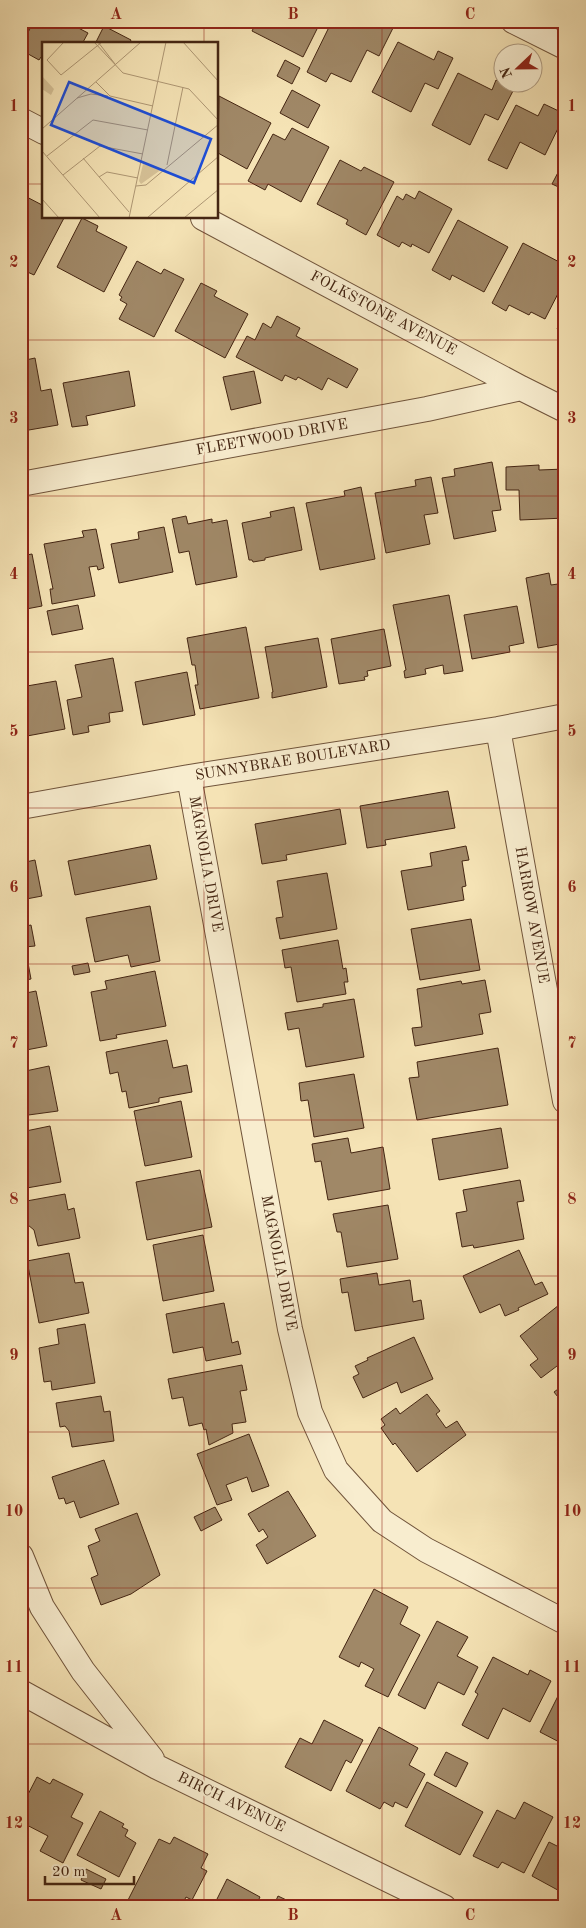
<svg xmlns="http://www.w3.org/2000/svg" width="586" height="1928" viewBox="0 0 586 1928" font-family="'Old Standard TT',serif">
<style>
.building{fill:#a08867;stroke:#442512}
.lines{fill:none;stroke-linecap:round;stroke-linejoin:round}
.street-casing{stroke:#70543b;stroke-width:26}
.street{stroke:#f8edcf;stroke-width:24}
.grid{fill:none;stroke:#8f2418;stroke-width:1;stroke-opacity:0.55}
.labels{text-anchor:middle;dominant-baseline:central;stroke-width:4;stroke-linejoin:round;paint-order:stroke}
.street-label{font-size:15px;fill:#442512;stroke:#f8edcf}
.inset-road{fill:none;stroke:#ae9774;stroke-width:1}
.view{fill:#1d4ed8;fill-opacity:0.15;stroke:#1d4ed8;stroke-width:2.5}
.inset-edge{fill:none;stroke:#442512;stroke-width:2.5}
.neatline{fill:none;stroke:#8f2418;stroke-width:2}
.grid-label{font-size:16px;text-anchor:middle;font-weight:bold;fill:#8f2418}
</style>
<rect width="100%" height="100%" fill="#f5e3b5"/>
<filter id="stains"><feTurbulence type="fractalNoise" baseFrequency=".004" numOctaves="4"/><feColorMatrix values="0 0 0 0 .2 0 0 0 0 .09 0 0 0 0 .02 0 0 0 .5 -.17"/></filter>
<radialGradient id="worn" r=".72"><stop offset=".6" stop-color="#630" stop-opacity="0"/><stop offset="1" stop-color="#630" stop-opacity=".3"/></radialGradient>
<path class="building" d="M34,21H65L88,33L82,44H44V59L41,57L39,60L21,50V46Z
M257,21H321L303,57L252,31Z
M332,21H359L372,28L376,21H379L393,28L379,56L367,50L351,82L331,73L326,82L307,72Z
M104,26L131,40L129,44H95Z
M398,42L434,60L438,51L453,58L438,89L425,83L411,112L372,92Z
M285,60L300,68L292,84L277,76Z
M458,73L492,90L496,80L514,89L498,120L485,114L470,145L432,125Z
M292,90L320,105L308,128L280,113Z
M219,96L271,123L247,169L218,153Z
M544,104L565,114L545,155L520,142L507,169L488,160L516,105L538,116Z
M292,128L329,147L301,202L268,184L265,190L248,181L273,134L285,140Z
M565,159V190L552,184Z
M340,160L361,171L364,167L394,182L366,235L346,224L348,220L317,204Z
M419,191L452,209L429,253L412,244L411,247L402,242L399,247L377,235L397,196L403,200L406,194L415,199Z
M21,194L44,206V218H64L34,275L21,269Z
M82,218L98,226L96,231L127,247L104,292L57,267Z
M458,220L508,247L484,292L452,275L450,280L432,270Z
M523,243L565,265V280L545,319L531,312L529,315L509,305L506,311L492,303Z
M137,261L161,274L164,269L184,279L154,337L119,319L127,304L120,300L122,297L119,295Z
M201,283L217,291L214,296L248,314L225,358L175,331Z
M565,314V333L557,329Z
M277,316L300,328L296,336L358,369L347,388L328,378L322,390L298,377L296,380L285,375L282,381L236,357L247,336L255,340L263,323L271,328Z
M35,358L41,391L51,389L58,425L23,431L21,426V361Z
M129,371L135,406L86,416L88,425L72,427L63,383Z
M254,371L261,403L231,410L223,377Z
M492,462L501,510L492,511L496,531L454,539L442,478L455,476L454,469Z
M539,465V470L565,469V518L520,520L519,490H506V467Z
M431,477L438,513L424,515L430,544L386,553L375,493L416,486L415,480Z
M361,487L375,559L320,570L306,503L345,496L344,491Z
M294,507L302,550L265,558V560L253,562L252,560H249L242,523L271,517L270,512Z
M186,516L188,524L212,519V523L227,520L237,577L196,585L189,551L179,553L172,519Z
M164,527L173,572L119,583L111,544L139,539L138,532Z
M96,529L104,568L98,570L97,566L89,567L95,596L52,604L50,589H53L44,544L84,537L82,531Z
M32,554L42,606L21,610V556Z
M549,573L551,585L565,583V643L538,648L526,578Z
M449,595L463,671L444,674L443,665L425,669L426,674L405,678L404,671L406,670L393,605Z
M78,605L83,629L52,635L47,611Z
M517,606L524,643L509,646L510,652L472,659L464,615Z
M246,627L259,698L200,709L195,685H198L195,665H192L187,638Z
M384,629L391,666L367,671L368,676L364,677L365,680L339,684L331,639Z
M318,638L327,687L272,698V692H273L265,647Z
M113,658L123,711L109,713L110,722L88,726L89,732L73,735L67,700L82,697L75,665Z
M187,672L195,715L143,725L135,682Z
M56,681L65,729L27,736L28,743L21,744V687Z
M448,791L455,828L385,840L386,845L367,848L360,806Z
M340,809L346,844L286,855L287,860L262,864L255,824Z
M150,845L157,879L75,895L68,861Z
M466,846L469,860L462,861L466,886L462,887L464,900L408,910L401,871L432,866L430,853Z
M35,860L42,896L21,900V863Z
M327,873L337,929L280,939L276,918L283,917L277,881Z
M150,906L160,961L131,967L128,955L95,962L86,918Z
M471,919L480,970L420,980L411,929Z
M31,925L35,946L25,947L31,979L21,981V927Z
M338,940L343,969L346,968L348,982H344L346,994L297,1002L291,967L285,968L282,950Z
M88,963L90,972L74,975L72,966Z
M155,971L166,1026L116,1035L117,1038L100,1041L91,992L107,989L105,981Z
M485,980L491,1012L479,1014L483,1034L415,1046L412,1028L422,1027L417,989L461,981L462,984Z
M36,991L47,1046L21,1051V994Z
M354,999L364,1057L306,1067L299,1028L288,1030L285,1013L323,1007V1004Z
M167,1040L173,1068L187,1065L192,1092L159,1098V1102L129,1108L126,1091L122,1092L118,1072L110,1074L106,1052Z
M498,1048L508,1105L417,1120L409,1078L419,1077L417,1062Z
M49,1066L58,1111L21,1116V1072Z
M354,1074L364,1128L314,1137L308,1100L301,1101L299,1083Z
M181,1101L192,1157L145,1166L134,1111Z
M50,1126L61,1182L21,1189V1132Z
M501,1128L508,1168L439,1180L432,1139Z
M348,1138L351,1153L383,1147L390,1189L328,1200L321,1161L315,1162L312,1144Z
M200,1170L212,1227L147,1240L136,1182Z
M520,1180L524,1201L517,1202L524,1239L474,1248L473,1245L462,1247L456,1213L467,1211L463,1190Z
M65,1194L68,1210L74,1208L80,1238L38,1246L34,1230L28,1225L23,1226L21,1202Z
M388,1205L398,1259L347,1267L341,1232H337L333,1214Z
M203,1235L214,1291L163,1301L153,1245Z
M519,1250L535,1285L542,1282L548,1294L518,1308L519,1310L505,1316L500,1304L480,1313L463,1276Z
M69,1253L75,1283L83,1282L89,1313L39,1323L27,1261Z
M377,1273L379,1285L410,1280L413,1302L421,1300L424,1319L355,1331L348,1292L342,1293L340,1279Z
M564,1301L565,1341L560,1346L565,1352V1360L541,1378L530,1365L538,1359L520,1336Z
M224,1303L232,1343L238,1341L241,1354L206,1361L203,1347L173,1353L166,1314Z
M85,1324L95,1383L52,1390L51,1381L44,1382L39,1348L59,1344L57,1329Z
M414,1337L433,1379L401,1393L397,1382L363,1398L353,1377L359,1374L355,1366L368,1360L367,1358Z
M242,1365L247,1390L240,1391L246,1422L232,1424L233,1433L209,1445L206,1429L204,1430L202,1423L189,1426L183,1397L172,1399L168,1379Z
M565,1384V1406L554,1392Z
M427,1394L440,1411L436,1414L446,1428L457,1421L466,1435L417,1472L395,1443L393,1445L381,1428L385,1425L381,1419L396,1408L400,1414Z
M101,1396L104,1412L110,1411L114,1441L72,1447L69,1431L65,1426L60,1427L56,1403Z
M249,1434L269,1486L252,1492L247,1477L226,1485L232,1500L217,1505L197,1454Z
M104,1460L119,1504L80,1518L74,1501L66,1504L64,1498L59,1499L52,1477Z
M288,1491L316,1536L267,1564L256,1545L268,1537L263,1529L259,1532L248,1514Z
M215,1507L222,1520L201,1531L194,1517Z
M137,1513L160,1575L131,1594L101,1605L91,1578L98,1575L88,1546L100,1541L95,1529Z
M374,1589L408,1607L400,1624L420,1635L388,1697L365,1686L374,1669L361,1662L359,1667L339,1657Z
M437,1621L468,1637L457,1656L478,1667L464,1695L438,1682L425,1709L398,1695Z
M493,1657L528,1675L530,1670L551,1681L530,1722L503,1708L488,1739L462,1725L478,1694L475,1692Z
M561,1690L565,1691V1745L540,1732Z
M324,1720L363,1740L351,1763L346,1760L331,1791L285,1767L300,1738L312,1744Z
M379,1727L418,1748L409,1765L425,1774L407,1808L395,1802L393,1807L384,1802L380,1809L346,1791Z
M446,1752L468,1763L456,1787L434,1775Z
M37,1777L50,1784L53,1779L83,1794L71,1817L83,1823L63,1863L40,1851L48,1836L21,1822V1808Z
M427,1782L483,1812L460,1855L405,1826Z
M524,1802L553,1817L524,1873L502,1862L498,1868L473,1856L497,1810L515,1819Z
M100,1811L124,1824L122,1827L128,1830L125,1836L136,1843L119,1877L77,1855Z
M174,1837L208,1854L201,1868L207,1871L192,1900L186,1897L181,1907H130L126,1904L159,1839L170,1844Z
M564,1837L565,1838V1894L532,1876L549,1842L559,1847Z
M86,1869L106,1879L101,1889L81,1880Z
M227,1879L260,1897L255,1907H213Z
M278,1896L301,1907H273Z"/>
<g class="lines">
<defs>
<path id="street" d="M513,21L565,47
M21,120L44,132
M203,218L521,388L565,410
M21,484L427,409L521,388
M498,729L565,1101
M189,777L290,1329L310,1412L336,1470L382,1521L426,1550L565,1622
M21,807L189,777L498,729L565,716
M21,1556L42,1607L83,1671L152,1759
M21,1692L157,1767L444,1907"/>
</defs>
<use href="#street" class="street-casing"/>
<use href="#street" class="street"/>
</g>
<path class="grid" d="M204,21V44M382,21V1907M21,184H44M218,184H565M204,218V1907M21,340H565M21,496H565M21,652H565M21,808H565M21,964H565M21,1120H565M21,1276H565M21,1432H565M21,1588H565M21,1744H565"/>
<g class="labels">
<g class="street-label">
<text transform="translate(383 314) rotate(28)">FOLKSTONE AVENUE</text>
<text transform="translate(272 438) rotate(-10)">FLEETWOOD DRIVE</text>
<text transform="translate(293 761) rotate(-9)">SUNNYBRAE BOULEVARD</text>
<text transform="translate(205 864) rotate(80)">MAGNOLIA DRIVE</text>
<text transform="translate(531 915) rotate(80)">HARROW AVENUE</text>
<text transform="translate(278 1263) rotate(79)">MAGNOLIA DRIVE</text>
<text transform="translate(231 1803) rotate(26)">BIRCH AVENUE</text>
</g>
</g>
<g transform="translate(42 42)">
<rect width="176" height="176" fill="#f5e3b5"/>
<path d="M0,34L12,47L9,53L0,47ZM101,122L120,127L99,142L97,139Z" fill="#d7c399"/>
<path class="inset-road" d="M22,0L5,18L19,33L60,0M52,0L81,31L147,47L177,79M56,0L73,22M141,0L177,40M54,40L68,54L111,64M35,56L49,52L66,54M0,87L99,0M0,109L58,176M5,114L51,78L106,88M41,116L87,170M125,123L141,45M21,133L58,104L101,112M57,135L65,130L96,136M94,144L104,143L177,82M0,157L17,176M87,176L124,0M105,176L177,114M142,176L177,147"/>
<path class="view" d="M27,40L169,97L152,141L9,83Z"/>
<rect width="176" height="176" class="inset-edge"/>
</g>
<rect width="586" height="1928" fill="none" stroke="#f5e3b5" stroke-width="55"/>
<g transform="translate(518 68) rotate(248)"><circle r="24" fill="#f8edcf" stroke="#b09d83"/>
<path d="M0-4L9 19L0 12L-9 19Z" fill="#8f2418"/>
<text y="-8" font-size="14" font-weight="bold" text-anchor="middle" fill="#442512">N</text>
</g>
<path d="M45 1876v8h89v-8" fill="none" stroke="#442512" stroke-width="2.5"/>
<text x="52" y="1876" font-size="15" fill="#442512" stroke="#f8edcf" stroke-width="4" paint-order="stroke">20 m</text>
<rect x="28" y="28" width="530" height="1872" class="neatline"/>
<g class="grid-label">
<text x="116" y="19">A</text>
<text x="293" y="19">B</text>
<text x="470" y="19">C</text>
<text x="14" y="111">1</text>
<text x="572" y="111">1</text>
<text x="14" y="267">2</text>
<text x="572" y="267">2</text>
<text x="14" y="423">3</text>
<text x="572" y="423">3</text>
<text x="14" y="579">4</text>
<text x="572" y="579">4</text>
<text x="14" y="736">5</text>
<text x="572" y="736">5</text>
<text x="14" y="892">6</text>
<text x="572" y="892">6</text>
<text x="14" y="1048">7</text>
<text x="572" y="1048">7</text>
<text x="14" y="1204">8</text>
<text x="572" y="1204">8</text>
<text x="14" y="1360">9</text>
<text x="572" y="1360">9</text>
<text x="14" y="1516">10</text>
<text x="572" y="1516">10</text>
<text x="14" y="1672">11</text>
<text x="572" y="1672">11</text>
<text x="14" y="1828">12</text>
<text x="572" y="1828">12</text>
<text x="116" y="1920">A</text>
<text x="293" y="1920">B</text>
<text x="470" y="1920">C</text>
</g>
<rect width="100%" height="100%" filter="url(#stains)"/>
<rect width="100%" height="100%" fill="url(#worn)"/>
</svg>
